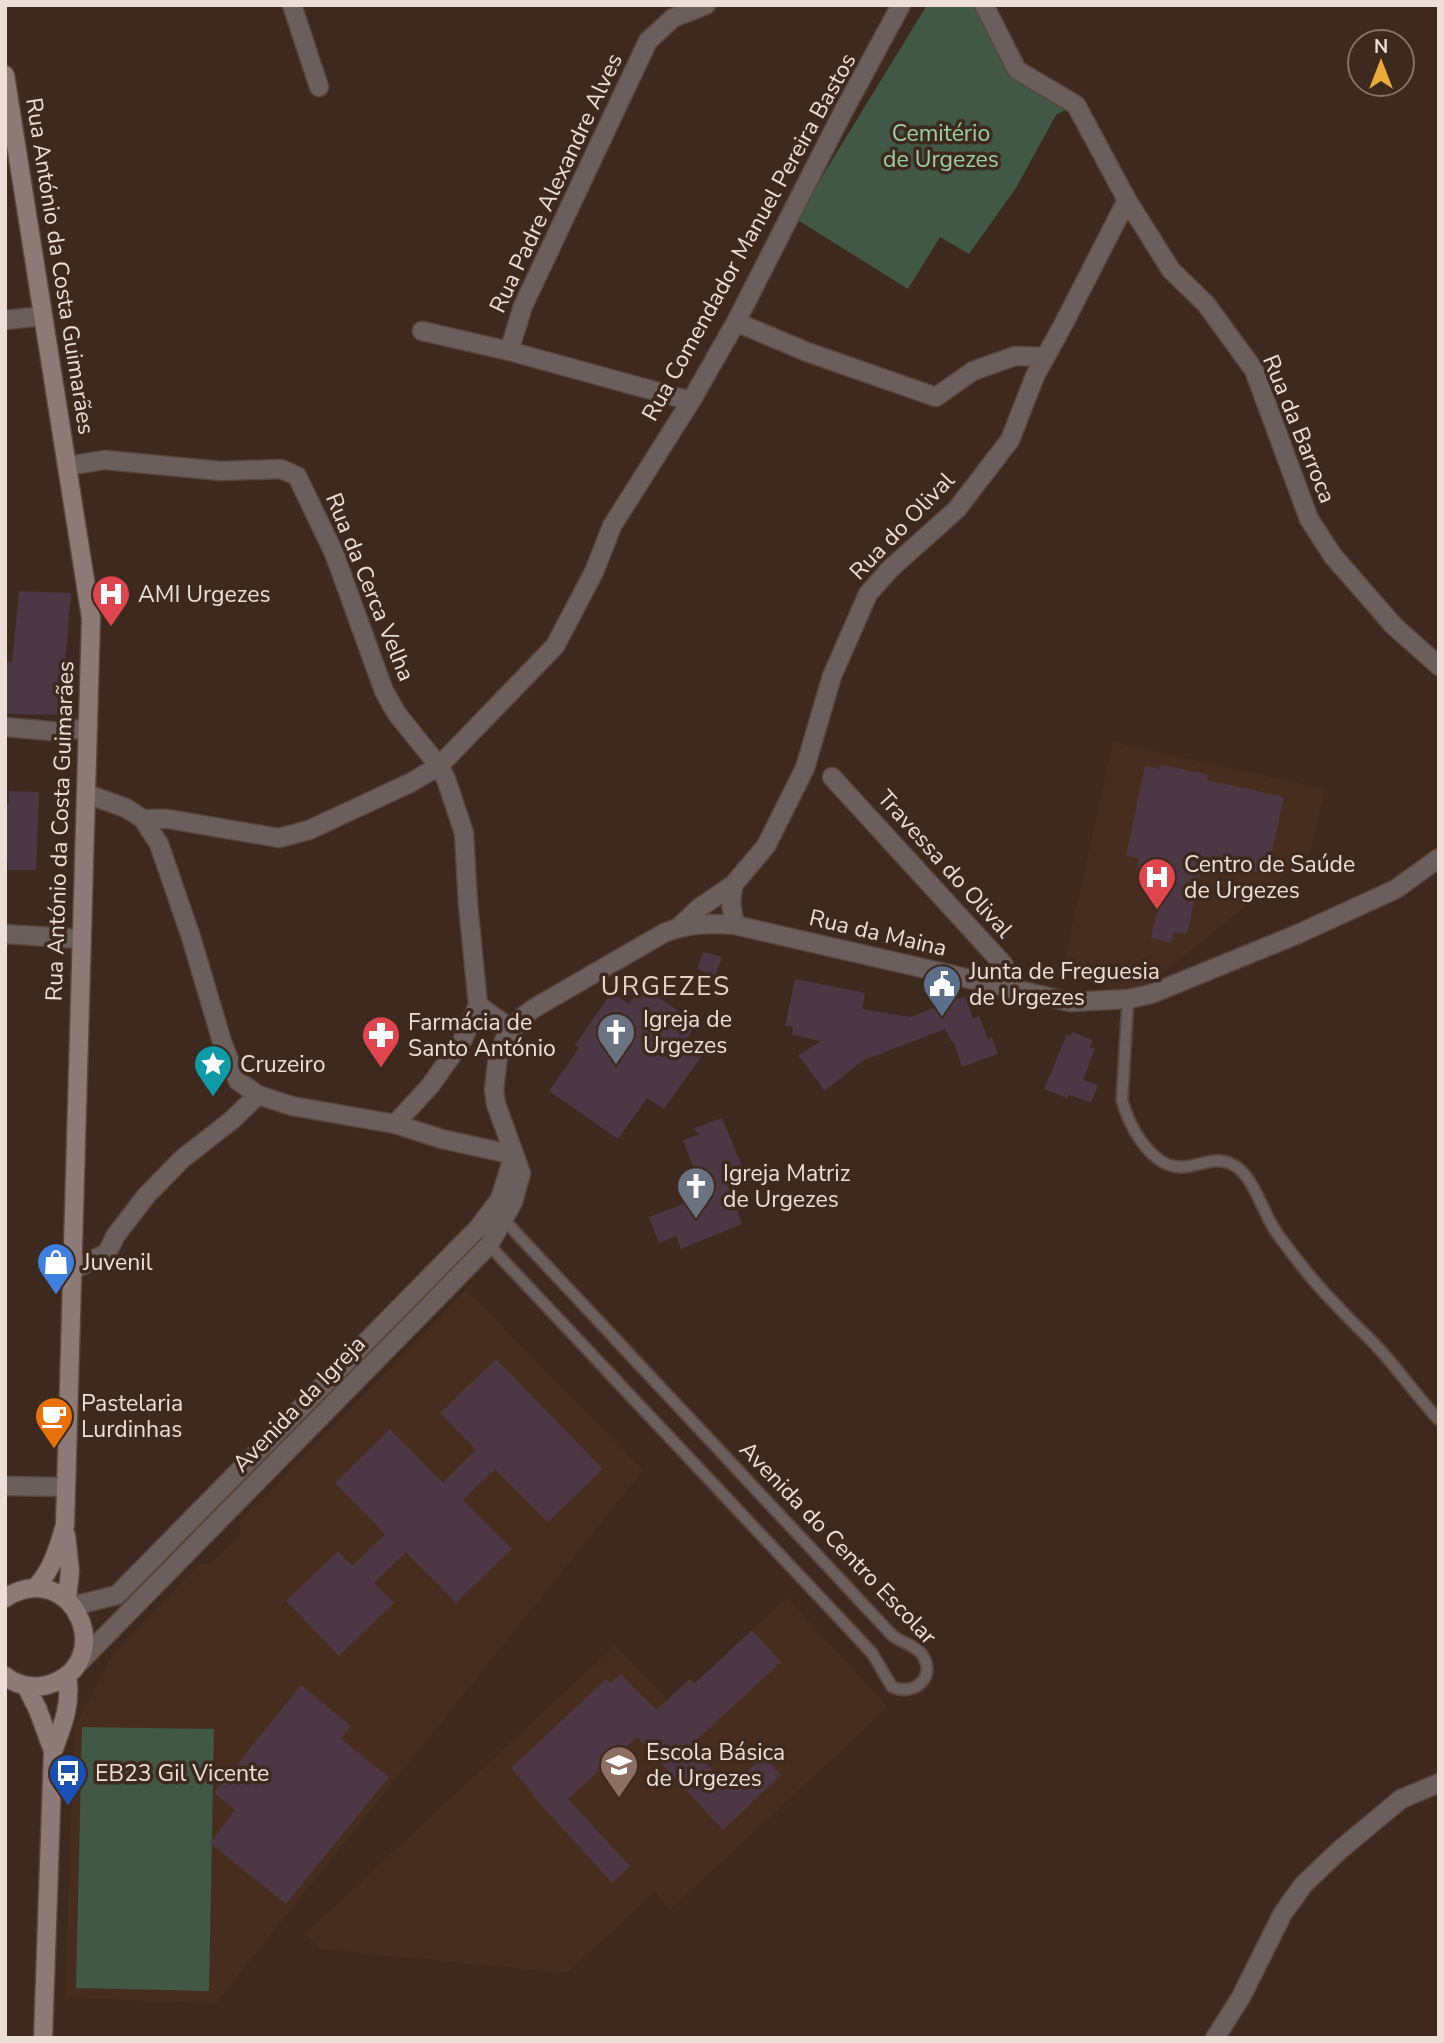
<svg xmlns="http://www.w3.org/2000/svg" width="1444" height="2043" viewBox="0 0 1444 2043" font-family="'Nunito Sans',sans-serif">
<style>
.built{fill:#472d1e}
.green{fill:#405845}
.building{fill:#4c3844}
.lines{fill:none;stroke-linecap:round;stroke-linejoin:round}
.lane-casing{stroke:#59463c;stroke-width:14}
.street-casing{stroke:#59463c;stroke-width:21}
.secondary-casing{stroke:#59463c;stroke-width:21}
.lane{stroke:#6b5f5d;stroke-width:10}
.street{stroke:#6b5f5d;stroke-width:18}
.secondary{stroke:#8d7a76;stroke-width:18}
.labels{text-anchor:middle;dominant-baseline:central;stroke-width:7;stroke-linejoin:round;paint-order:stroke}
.park-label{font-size:23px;fill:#9ad0a4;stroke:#3d291e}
.street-label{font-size:23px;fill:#ecdfd7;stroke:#3d291e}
.poi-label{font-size:23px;fill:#ecdfd7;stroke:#3d291e;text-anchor:start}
.quarter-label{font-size:26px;letter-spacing:2px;fill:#ebd1c3;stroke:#3d291e}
</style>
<rect width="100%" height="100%" fill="#3d291e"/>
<path class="built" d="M1113,742L1325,789L1310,854L1141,991L1113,992L1094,976L1063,969Z
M466,1290L643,1470L216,2003L65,1998L74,1727L113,1653L199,1565L211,1564L240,1534V1522Z
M787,1598L888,1707L670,1910L655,1892L567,1973L321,1949L306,1933L615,1645L667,1700L690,1679L695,1683Z"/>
<path class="green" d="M927,5H979L1013,76L1067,109L1056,115L1016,188L969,254L940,237L908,289L796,219Z
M82,1727L214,1729L209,1991L76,1988Z"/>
<path class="building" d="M19,591L71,593L65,664H71L65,715L5,714V661L12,662Z
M1160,764L1208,775L1207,780L1284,797L1267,874L1203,860L1187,934L1174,932L1171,943L1151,938L1165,875L1137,869L1139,858L1126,856L1145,766L1159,769Z
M9,791L39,792L36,870H7L8,861H5V804H9Z
M703,952L722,957L715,976L697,969Z
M795,979L865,993L862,1009L910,1017L965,996L973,1019L979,1016L988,1039L992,1037L998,1054L962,1067L953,1041H951L945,1029L862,1061L825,1091L798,1055L821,1041L792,1035L793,1027L785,1026Z
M642,986L697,1024L685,1041L703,1054L664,1109L647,1098L618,1139L549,1091L579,1048L575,1045L612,992L629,1004Z
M1072,1032L1093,1040L1090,1047L1095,1048L1083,1080L1098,1085L1091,1103L1069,1095L1067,1098L1044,1089L1067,1034L1071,1036Z
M722,1118L747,1179L728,1186L742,1224L681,1249L676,1236L659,1243L649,1217L704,1196L683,1140L700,1134L693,1129Z
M496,1359L603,1469L548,1522L495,1469L463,1500L512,1549L456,1603L406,1552L374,1583L394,1603L339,1656L286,1601L338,1551L352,1566L385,1534L335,1483L390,1429L443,1483L476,1450L440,1413Z
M752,1630L781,1662L690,1746L730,1789L763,1756L781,1775L723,1830L637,1737L568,1799L630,1866L612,1883L533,1796L534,1795L511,1768L606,1679L610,1683L621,1674L656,1710L690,1679L694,1684Z
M301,1685L351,1726L341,1739L389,1777L286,1904L210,1843L235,1810L214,1793Z"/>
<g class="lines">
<defs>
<path id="lane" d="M1128,999L1122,1100C1129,1126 1151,1168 1182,1167C1203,1166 1218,1153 1238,1168C1256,1182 1264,1217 1279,1236C1297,1261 1318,1287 1340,1309C1353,1324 1368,1336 1381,1351C1401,1373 1418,1398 1439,1420
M489,1245L872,1653L892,1687C916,1697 938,1675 921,1653C914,1645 900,1642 892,1635L505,1221"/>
<path id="street" d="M292,5L319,87
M984,5L1017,70L1076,105L1127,200L1171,270L1206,304L1254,370L1309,519L1333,556L1394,626L1439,666
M5,320L43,316
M736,322L807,352L936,397L973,371L1015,356L1045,357
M422,331L509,351
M691,401L509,351L523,306L648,41L673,18L706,5
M67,466L105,460L221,471L281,469L297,476L334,553L384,691L397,714L439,766L446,779L464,833L468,904L478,1005L462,1041L430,1086L395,1124
M5,727L62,732L88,727
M832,777L1003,964L1013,989
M87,794L126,808L143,819L159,844L191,937L223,1045L238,1081L258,1095L292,1106L395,1124L442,1139L514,1155
M143,819H168L279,838L309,830L410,783L439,766L555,646L594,572L612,526L691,401L736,322L843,112L901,5
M733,885L731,904L735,925
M679,927L699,908L733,885L766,846L805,768L832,676L868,594L890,569L957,509L1010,440L1035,376L1063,325L1127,200
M5,934L82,939
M478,1005L511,1029
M71,1271L107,1253L116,1235L146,1196L182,1159L232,1120L258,1095
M5,1486L65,1487
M73,1606L117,1595L479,1227L500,1199L514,1155
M74,1668L489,1245L513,1202L521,1173L496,1104L494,1090L498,1055L505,1039L522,1017L536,1007L664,933C688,923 709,923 735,925L1070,1002L1128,999L1151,994L1298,934L1396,889L1439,858
M1215,2038L1241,1997L1283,1913L1304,1884L1341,1849L1401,1799L1439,1783"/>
<path id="secondary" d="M5,75L91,618L65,1525C58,1548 53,1569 35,1588
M66,1535L70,1571L67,1599
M5,1598C74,1555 120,1665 47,1685C33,1689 16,1685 5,1676
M26,1686L38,1710L53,1751
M43,2038L53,1751C63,1725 72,1703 67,1675"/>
</defs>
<use href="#lane" class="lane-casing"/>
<use href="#street" class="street-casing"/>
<use href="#secondary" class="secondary-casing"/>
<use href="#lane" class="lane"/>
<use href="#street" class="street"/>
<use href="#secondary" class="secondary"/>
</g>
<defs>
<symbol id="hospital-pin" viewBox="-11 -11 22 30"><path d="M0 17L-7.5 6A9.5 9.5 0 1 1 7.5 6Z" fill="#e0444e" stroke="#3d291e"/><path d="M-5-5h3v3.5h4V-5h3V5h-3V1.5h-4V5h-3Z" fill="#fff"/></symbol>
<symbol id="civic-pin" viewBox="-11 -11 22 30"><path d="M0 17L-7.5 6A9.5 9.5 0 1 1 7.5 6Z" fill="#5c6f8a" stroke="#3d291e"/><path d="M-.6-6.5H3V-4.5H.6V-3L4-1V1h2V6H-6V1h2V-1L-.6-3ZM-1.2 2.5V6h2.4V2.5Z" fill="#fff"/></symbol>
<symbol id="church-pin" viewBox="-11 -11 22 30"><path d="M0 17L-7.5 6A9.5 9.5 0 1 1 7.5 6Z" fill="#6b7280" stroke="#3d291e"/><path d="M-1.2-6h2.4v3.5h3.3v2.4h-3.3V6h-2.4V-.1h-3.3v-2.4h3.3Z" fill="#fff"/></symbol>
<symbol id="pharmacy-pin" viewBox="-11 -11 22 30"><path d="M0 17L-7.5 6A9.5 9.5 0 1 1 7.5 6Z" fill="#e0444e" stroke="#3d291e"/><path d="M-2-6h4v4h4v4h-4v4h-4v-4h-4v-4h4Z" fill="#fff"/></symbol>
<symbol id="sight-pin" viewBox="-11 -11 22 30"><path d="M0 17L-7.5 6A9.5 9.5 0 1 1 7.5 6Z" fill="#0f9aa8" stroke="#3d291e"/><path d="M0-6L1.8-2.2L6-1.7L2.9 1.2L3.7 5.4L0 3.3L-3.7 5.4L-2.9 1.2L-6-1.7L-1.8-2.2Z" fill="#fff"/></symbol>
<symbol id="shop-pin" viewBox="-11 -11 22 30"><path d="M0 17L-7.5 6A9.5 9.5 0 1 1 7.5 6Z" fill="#3f7fe0" stroke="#3d291e"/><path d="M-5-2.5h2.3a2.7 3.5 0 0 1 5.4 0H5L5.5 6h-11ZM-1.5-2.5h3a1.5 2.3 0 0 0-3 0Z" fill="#fff"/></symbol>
<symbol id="cafe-pin" viewBox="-11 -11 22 30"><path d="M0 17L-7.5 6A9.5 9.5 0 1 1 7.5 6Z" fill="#e8710a" stroke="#3d291e"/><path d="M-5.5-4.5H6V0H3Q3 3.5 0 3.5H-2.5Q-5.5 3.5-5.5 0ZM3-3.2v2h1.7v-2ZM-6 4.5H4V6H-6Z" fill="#fff"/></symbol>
<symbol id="school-pin" viewBox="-11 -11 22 30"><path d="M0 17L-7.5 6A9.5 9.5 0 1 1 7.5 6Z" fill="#8d6e63" stroke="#3d291e"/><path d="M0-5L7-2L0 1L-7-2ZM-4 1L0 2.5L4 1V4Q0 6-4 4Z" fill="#fff"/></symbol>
<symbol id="bus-pin" viewBox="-11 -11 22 30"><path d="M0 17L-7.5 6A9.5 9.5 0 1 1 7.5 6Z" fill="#1a4fb4" stroke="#3d291e"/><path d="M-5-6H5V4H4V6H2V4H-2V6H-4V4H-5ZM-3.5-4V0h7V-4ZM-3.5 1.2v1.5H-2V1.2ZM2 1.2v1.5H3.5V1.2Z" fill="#fff"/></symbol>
</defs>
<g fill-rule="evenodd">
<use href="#hospital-pin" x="89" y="572" width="44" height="60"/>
<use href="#hospital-pin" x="1135" y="855" width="44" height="60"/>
<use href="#civic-pin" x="920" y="962" width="44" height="60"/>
<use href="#church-pin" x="594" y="1010" width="44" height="60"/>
<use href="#pharmacy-pin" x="359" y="1013" width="44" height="60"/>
<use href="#sight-pin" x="191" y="1042" width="44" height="60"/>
<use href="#church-pin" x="674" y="1164" width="44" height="60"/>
<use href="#shop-pin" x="34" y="1240" width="44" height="60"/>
<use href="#cafe-pin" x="32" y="1394" width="44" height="60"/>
<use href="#school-pin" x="597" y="1743" width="44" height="60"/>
<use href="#bus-pin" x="46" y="1751" width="44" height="60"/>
</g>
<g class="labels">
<g class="park-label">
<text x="941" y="133">Cemitério<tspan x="941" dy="26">de Urgezes</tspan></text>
</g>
<g class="street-label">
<text transform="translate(556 183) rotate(-65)">Rua Padre Alexandre Alves</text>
<text transform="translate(749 237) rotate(-61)">Rua Comendador Manuel Pereira Bastos</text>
<text transform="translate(60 266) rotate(81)">Rua António da Costa Guimarães</text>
<text transform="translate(1299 429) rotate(68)">Rua da Barroca</text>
<text transform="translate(902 526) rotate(-46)">Rua do Olival</text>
<text transform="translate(370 587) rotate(68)">Rua da Cerca Velha</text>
<text transform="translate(60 831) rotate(-88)">Rua António da Costa Guimarães</text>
<text transform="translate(945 864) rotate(48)">Travessa do Olival</text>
<text transform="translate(878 933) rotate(13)">Rua da Maina</text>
<text transform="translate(299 1404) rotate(-46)">Avenida da Igreja</text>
<text transform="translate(838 1543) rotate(46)">Avenida do Centro Escolar</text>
</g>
<g class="poi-label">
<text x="138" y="594">AMI Urgezes</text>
<text x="1184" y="864">Centro de Saúde<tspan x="1184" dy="26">de Urgezes</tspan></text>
<text x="969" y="971">Junta de Freguesia<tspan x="969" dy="26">de Urgezes</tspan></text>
<text x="643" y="1019">Igreja de<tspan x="643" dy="26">Urgezes</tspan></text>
<text x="408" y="1022">Farmácia de<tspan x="408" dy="26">Santo António</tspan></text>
<text x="240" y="1064">Cruzeiro</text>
<text x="723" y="1173">Igreja Matriz<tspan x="723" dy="26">de Urgezes</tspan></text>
<text x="83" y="1262">Juvenil</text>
<text x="81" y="1403">Pastelaria<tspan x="81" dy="26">Lurdinhas</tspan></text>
<text x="646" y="1752">Escola Básica<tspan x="646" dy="26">de Urgezes</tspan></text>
<text x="95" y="1773">EB23 Gil Vicente</text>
</g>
<g class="quarter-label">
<text x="666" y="986">URGEZES</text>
</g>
</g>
<rect width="1444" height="2043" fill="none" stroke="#ecdfd7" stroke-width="14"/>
<g transform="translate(1381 63)"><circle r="33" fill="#3d291e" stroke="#837268" stroke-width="2"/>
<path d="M0-5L12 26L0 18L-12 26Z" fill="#eaaa39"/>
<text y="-10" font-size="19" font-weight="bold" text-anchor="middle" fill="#ecdfd7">N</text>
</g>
</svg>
